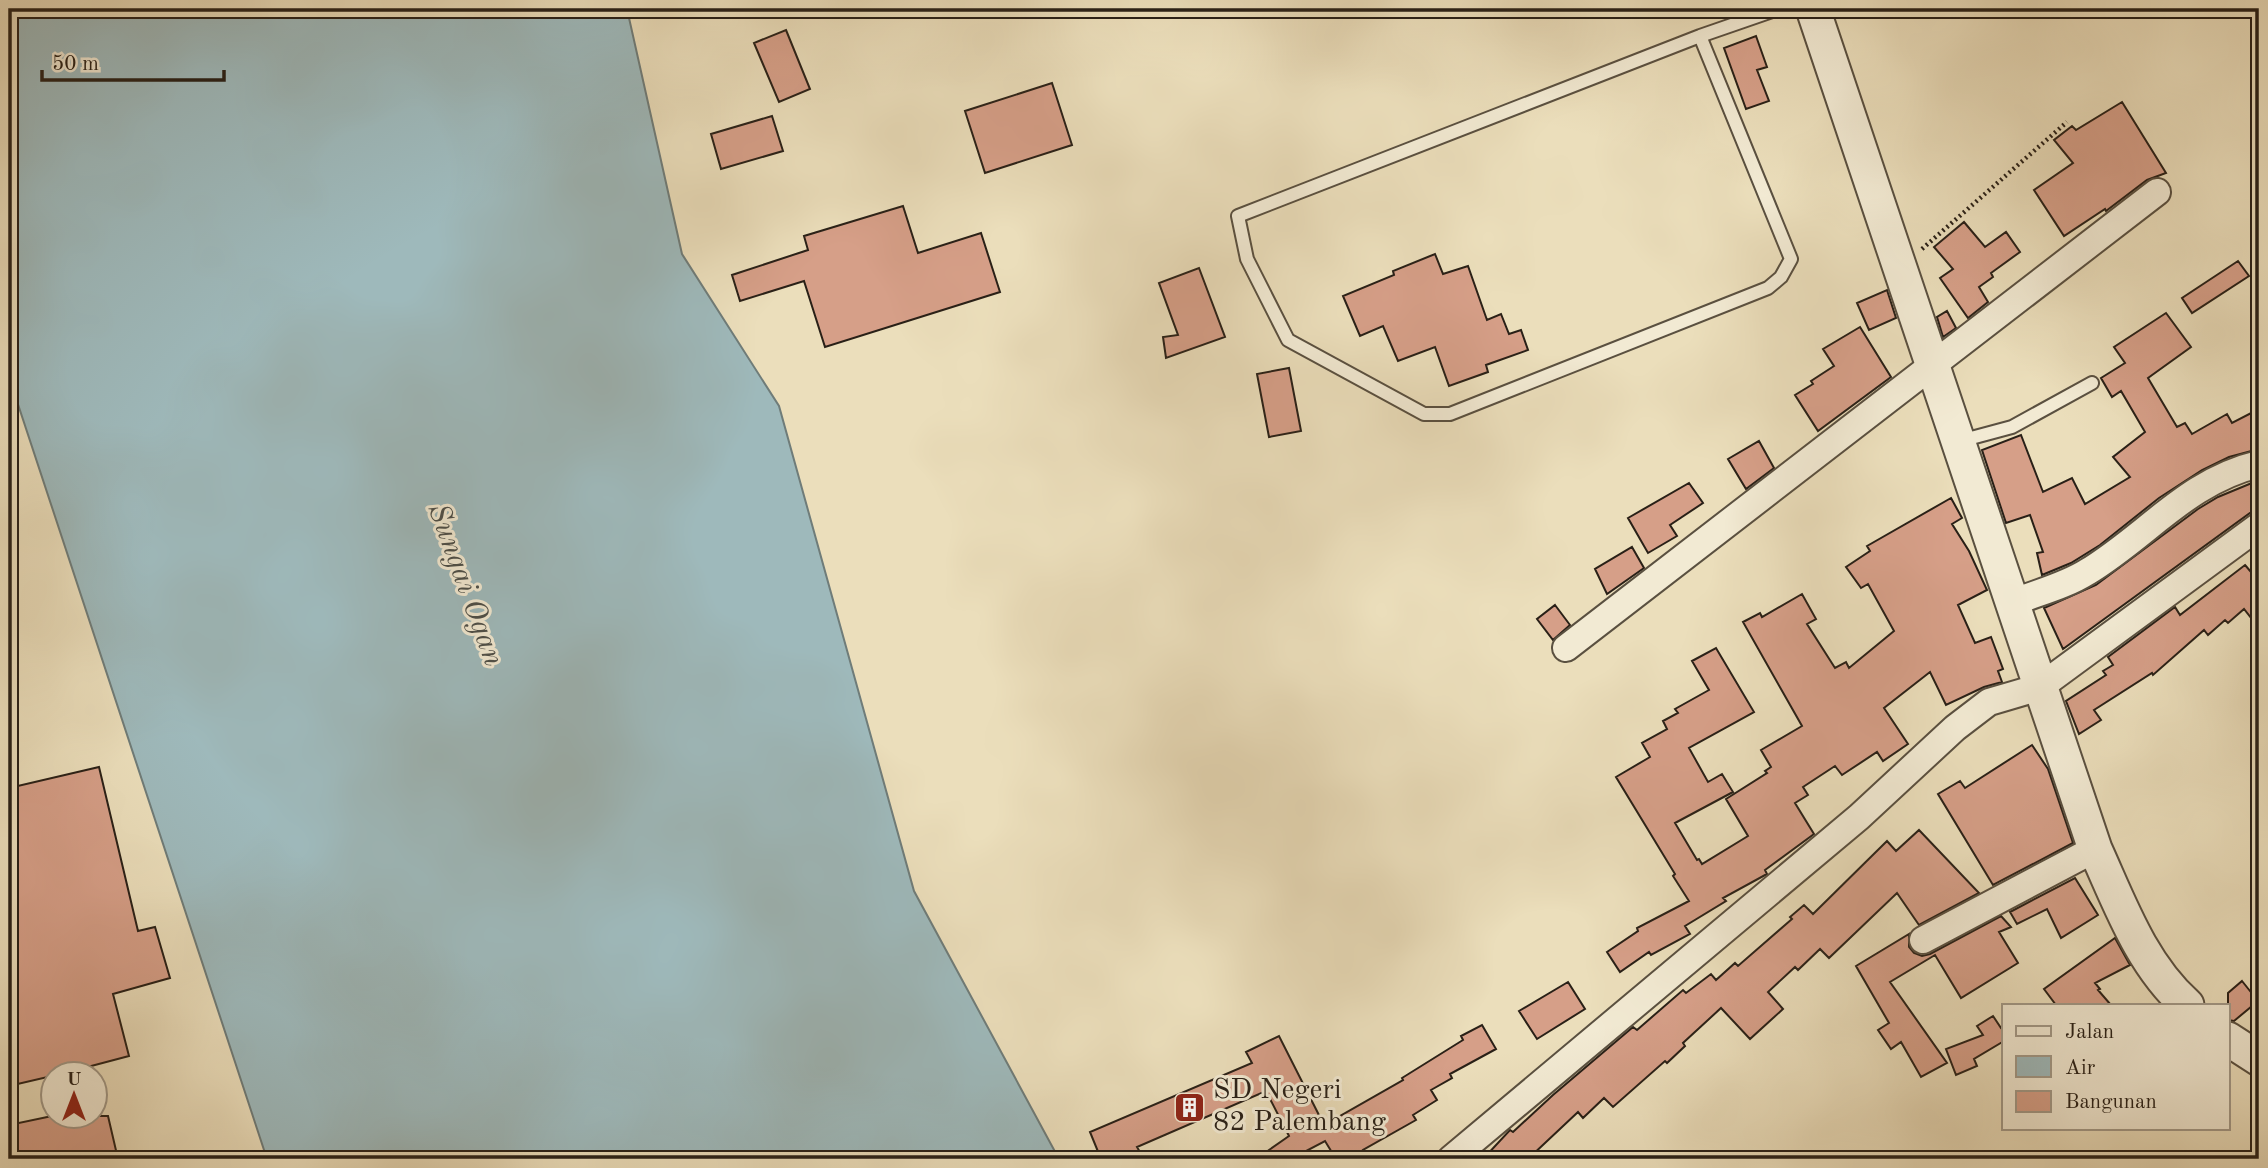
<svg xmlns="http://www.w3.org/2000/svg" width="2268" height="1168" viewBox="0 0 2268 1168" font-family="'Old Standard TT',serif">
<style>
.water{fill:#9eb9bb;stroke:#6f7c79;stroke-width:2}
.building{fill:#d69f88;stroke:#292017;stroke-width:2}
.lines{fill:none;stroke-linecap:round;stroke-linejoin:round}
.service-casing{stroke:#5a5040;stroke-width:16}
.minor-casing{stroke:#5a5040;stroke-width:30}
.tertiary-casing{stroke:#5a5040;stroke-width:37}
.path{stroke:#292017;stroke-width:4.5;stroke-dasharray:2 3.5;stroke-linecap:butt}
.service{stroke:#f2ead3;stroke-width:12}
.minor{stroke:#f2ead3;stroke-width:26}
.tertiary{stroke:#f2ead3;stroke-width:33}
.labels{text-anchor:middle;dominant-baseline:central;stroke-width:6;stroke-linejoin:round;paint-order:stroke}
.poi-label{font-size:28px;fill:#292017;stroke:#f2ead3;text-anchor:start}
.water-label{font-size:30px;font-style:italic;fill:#4c4e48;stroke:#f2ead3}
</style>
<rect width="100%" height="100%" fill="#ebdebb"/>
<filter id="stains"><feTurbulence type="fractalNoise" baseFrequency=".00286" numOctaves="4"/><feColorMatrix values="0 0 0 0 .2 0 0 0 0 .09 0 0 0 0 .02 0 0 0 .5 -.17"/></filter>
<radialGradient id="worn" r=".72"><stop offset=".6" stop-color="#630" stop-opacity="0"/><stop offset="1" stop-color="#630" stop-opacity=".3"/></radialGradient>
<path class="water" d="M9,9H627L682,254L779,406L914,891L1059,1159H267L9,377Z"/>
<path class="building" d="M786,30L810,89L779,102L754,43Z
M1756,36L1767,67L1757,70L1769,101L1746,109L1724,48Z
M1052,83L1072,145L985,173L965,111Z
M2122,102L2166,173L2147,180L2106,211L2105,209L2064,236L2034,190L2073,163L2054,140L2072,126L2076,130Z
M772,116L783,151L721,169L711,134Z
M903,206L918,253L981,233L1000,292L825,347L804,281L740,301L732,275L808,250L804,236Z
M1964,222L1985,247L2006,232L2020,252L1991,273L1993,277L1979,287L1988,302L1968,318L1940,278L1953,269L1934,247Z
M1435,254L1443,274L1468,266L1487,320L1501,314L1509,334L1521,330L1528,350L1486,365L1488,372L1449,386L1435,347L1398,361L1383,326L1360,336L1343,296L1394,275L1393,271Z
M2238,261L2249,276L2192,313L2182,298Z
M1199,268L1225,337L1166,358L1163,337L1178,335L1159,283Z
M1887,290L1896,318L1869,330L1857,303Z
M1947,311L1956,328L1943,337L1937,317Z
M2166,313L2191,347L2148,378L2177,427L2185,423L2192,434L2227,414L2232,423L2259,409V449L2229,457L2202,470L2159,498L2100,545L2071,563L2042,575L2037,553L2043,552L2030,515L2006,523L1982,450L2021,435L2043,492L2072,478L2085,504L2130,477L2113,457L2145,432L2121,391L2112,397L2101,378L2125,363L2114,347Z
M1860,327L1891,377L1818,431L1795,395L1813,384L1811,381L1834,366L1823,349Z
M1289,368L1301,431L1269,437L1257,374Z
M1759,441L1774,468L1746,489L1728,459Z
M2259,480V511L2250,513L2063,649L2044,608L2096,585L2198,509L2218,497Z
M1689,483L1703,503L1670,525L1677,536L1648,553L1628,518Z
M1951,498L1962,518L1952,524L1969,551L1987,590L1958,605L1975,643L1991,637L2003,669L1998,671L2002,682L1984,687L1946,705L1930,672L1884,708L1908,744L1883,761L1877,752L1842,775L1835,766L1803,787L1808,795L1795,803L1814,834L1765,870L1767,874L1723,898L1726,901L1685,926L1690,934L1651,955L1649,952L1620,972L1607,952L1638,931L1637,928L1689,901L1673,876L1675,874L1616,777L1650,757L1642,743L1667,729L1663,721L1678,713L1675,709L1709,690L1692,661L1716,648L1754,712L1689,748L1708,782L1722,774L1733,792L1675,823L1697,860L1699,859L1702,864L1748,836L1726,799L1767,773L1765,771L1771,767L1761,750L1802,726L1743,622L1760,613L1762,617L1802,594L1816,619L1807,624L1835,668L1846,662L1849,668L1894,631L1868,584L1861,588L1846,567L1870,551L1867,546Z
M1632,547L1644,568L1607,594L1595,569Z
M2245,565L2251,572L2259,565V628L2244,609L2228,623L2225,620L2208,635L2204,630L2153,675L2152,673L2094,710L2101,720L2079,734L2066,701L2106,675L2103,671L2113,665L2108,657L2175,607L2180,615Z
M1555,605L1570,625L1553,640L1537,619Z
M2032,745L2048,769L2073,843L1993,885L1938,794L1960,781L1965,788Z
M99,767L138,931L155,927L170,978L113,994L129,1056L61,1074H52V1076L9,1086V788Z
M1919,830L1979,893L1919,925L1897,893L1829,958L1820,949L1798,970L1795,967L1768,992L1783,1009L1750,1039L1721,1008L1683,1043L1685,1046L1667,1063L1665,1061L1613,1107L1604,1098L1583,1118L1578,1112L1528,1159H1483L1510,1130L1513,1132L1553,1095L1633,1027L1637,1030L1683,990L1686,993L1711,974L1716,980L1735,963L1738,966L1792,919L1790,917L1804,905L1813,914L1887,841L1896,851Z
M2075,878L2098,915L2061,938L2047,909L2017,924L2010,912Z
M2001,916L2011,927L1999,932L2018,963L1961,998L1935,955L1890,982L1947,1063L1921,1077L1901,1042L1891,1049L1878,1030L1889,1023L1856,966L1909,934V947L1914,953L1922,956L1930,954Z
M2115,938L2130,965L2095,983L2100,989L2098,990L2111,1005H2056L2044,989Z
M2242,981L2258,1001L2234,1021L2228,1020V993Z
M1568,982L1585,1009L1537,1039L1519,1011Z
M1993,1016L2001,1028L2004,1027V1041L1974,1059L1977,1066L1956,1075L1946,1049L1983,1035L1977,1026Z
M1482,1025L1496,1049L1450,1074L1452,1078L1431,1090L1437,1100L1413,1115L1416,1120L1363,1150L1364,1152L1352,1159H1336L1325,1141L1291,1159H1256L1289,1136L1266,1091L1137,1147L1144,1159H1101L1090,1132L1252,1063L1246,1052L1279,1036L1324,1125L1403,1080L1402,1078L1463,1040L1461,1036Z
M52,1116H108L118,1159H9V1125Z"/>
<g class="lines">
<defs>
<path id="service" d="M1700,36L1791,259L1781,277L1768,288L1450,414H1424L1288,340L1247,259L1238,216L1700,36L1778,9
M1960,441L2012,427L2092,383"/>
<path id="minor" d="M2012,603C2036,593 2065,586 2087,572C2147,536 2187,481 2259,464
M1566,648L2157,192
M1923,940L2095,849
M1451,1159L1859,817L1955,728L1989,702L2040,687L2259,526"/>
<path id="tertiary" d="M1813,9L2095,849C2120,904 2141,964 2187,1005
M2228,1039L2259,1059"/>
</defs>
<use href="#service" class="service-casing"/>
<use href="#minor" class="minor-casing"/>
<use href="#tertiary" class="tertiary-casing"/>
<path class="path" d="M1922,249L2067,122"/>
<use href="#service" class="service"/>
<use href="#minor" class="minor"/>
<use href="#tertiary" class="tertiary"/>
</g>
<defs>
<symbol id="building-square" viewBox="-11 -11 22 22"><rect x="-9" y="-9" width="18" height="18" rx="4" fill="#8f2418" stroke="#f2ead3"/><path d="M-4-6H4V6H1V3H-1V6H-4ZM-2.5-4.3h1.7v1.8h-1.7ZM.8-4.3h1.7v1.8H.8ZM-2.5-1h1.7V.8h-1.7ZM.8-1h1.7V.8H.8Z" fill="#fff"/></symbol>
</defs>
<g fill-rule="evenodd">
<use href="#building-square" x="1172" y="1090" width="35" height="35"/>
</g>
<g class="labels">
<g class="poi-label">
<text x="1213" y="1091">SD Negeri<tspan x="1213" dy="32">82 Palembang</tspan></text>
</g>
<g class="water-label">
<text transform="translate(465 585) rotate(70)">Sungai Ogan</text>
</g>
</g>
<rect width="2268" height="1168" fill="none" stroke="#ebdebb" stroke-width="35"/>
<rect x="10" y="10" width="2247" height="1147" fill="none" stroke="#292017" stroke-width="3.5"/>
<rect x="18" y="18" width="2233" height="1133" fill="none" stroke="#292017" stroke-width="2"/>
<rect x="2002" y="1004" width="228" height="126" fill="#f2ead3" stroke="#a29988" stroke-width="2"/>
<rect x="2016" y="1026" width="35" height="10" fill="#f2ead3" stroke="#a29988" stroke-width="2"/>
<text x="2065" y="1038" font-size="21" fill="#292017">Jalan</text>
<rect x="2016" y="1056" width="35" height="21" fill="#9eb9bb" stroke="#a29988" stroke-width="2"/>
<text x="2065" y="1074" font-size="21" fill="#292017">Air</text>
<rect x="2016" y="1091" width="35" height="21" fill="#d69f88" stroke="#a29988" stroke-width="2"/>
<text x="2065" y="1108" font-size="21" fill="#292017">Bangunan</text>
<g transform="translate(74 1095)"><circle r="33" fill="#f2ead3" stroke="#a29988" stroke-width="2"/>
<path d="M0-5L12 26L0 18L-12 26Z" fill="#8f2418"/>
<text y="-10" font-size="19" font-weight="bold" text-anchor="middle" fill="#292017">U</text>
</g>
<path d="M42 70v10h182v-10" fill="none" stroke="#292017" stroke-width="3.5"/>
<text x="52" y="70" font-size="21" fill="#292017" stroke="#f2ead3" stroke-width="5" paint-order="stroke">50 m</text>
<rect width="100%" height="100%" filter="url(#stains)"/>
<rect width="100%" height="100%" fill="url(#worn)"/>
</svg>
